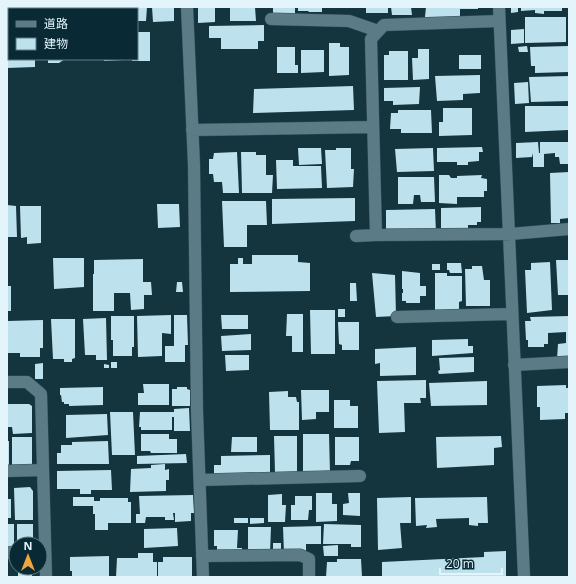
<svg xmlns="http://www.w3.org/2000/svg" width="576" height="584" viewBox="0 0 576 584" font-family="'Open Sans','Noto Sans JP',sans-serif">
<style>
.building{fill:#bee1ee}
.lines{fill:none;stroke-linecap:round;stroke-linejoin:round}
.minor-casing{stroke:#364f58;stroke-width:13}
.minor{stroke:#5b7b87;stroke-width:12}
</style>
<rect width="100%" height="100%" fill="#14343e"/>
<path class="building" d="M10,7H31V9H10Z
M45,7H69V9H45Z
M75,7H95V9H75Z
M99,7H122V9H99Z
M126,7H147L146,21H137V9H126Z
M152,7H174V21L153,22Z
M198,7H215V22L198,23Z
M230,7H255L256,21H230Z
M275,7H295V18H273V8Z
M298,7H322V12H309L308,11H298Z
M366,7H388V13H366Z
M391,7H411L412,15H392Z
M426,7H478V9H460V17H425Z
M511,7H518V12L511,13Z
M521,7H562V11H544V14L535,13V10L521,11Z
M525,17H566V42L525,43Z
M264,25V41H258V49H221V38H209V26Z
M524,29V43L511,44V30Z
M137,32H150V61H132V59H137Z
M7,33H9V59H35V67L7,68Z
M329,43H340V47H349V75L329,76Z
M527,46L528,52H519L518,47Z
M568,46L569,72L535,73V66H531L530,47Z
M277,47H295V65H298V73H277Z
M418,49H429V79L413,80L412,58H418Z
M301,50H324V72L301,73Z
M389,51H408V80H384V55H389Z
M459,55H481V69H459Z
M48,59H65L59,63H48Z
M104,59H123V60L104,61Z
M480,75V93L463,94V100L437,101L435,76Z
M569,76V101L531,102L529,77Z
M528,82L529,103L515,104L514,83Z
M353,86L354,110L253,113L254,89Z
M420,87L419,104L393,105V101H384V88Z
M525,106H568V130L525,132Z
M443,108H472V135L439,136V122H443Z
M398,110H431L432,133H401V129H390L391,113H398Z
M538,142L539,153H540V142H569V164H560L559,157H555V153L544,154V167H533V153L532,157L516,158V143Z
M482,147L483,152H479V161L468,162V165H457V162H437V148Z
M298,148H321L322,164L299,165Z
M336,148H351V169H354L353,187L327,188L325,150H336Z
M433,148L434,171L397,172L395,149Z
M237,152L239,193H223L222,182H214L213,174H209V159H213L214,153Z
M241,152H256V155H266V175H273L272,193H242Z
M276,160H293V166H321L322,188L277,189Z
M569,172V202H568L569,218L560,219V223H551L550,173Z
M439,175H449L451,178H457V176L482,175L481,178L487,179V191H484V197H457V204L439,203Z
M398,177H434L435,202H421L420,195H414L413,204H398Z
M355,198V221L272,224V199Z
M222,201H266L267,225H247V247H224Z
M157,204H179L180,227L158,228Z
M7,205L16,206L17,237H7Z
M20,206H41V243L27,244V237L21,238Z
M481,207V222H477V225H468V229H441V208Z
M435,209L436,233L386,230V210Z
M252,255H298V262L310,263V291L230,292V264H238V258H243V264H252Z
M53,258H84V287L54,289Z
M143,259V282H151L152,295H144V309L131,310L130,293H114V311H93V274H94V260Z
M556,260H569V295H558Z
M550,262L552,310L527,313L525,270H531V263Z
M447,263H461L462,273H450L449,270H447Z
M432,264H440V270H432Z
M472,266H482L484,280H490V306H466L465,269H472Z
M402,271L420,273V286H426V296H420V303H406V301H402V293H403V289H402Z
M372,273L395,275L396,316L376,317Z
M435,273H447V276H462V301L459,302V314H435Z
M177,282H182L183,292H176Z
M350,283H356L357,301H350Z
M7,286H11V311H7Z
M338,309H345V317H338Z
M310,310H335V354H311Z
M287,314H303V352H292V336H286Z
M171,315V334L162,333V356L138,357L137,316Z
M174,315H187L188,345H185V362H165V346H174Z
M221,315H248V329H222Z
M111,316H134V347H132V356H113V340H111Z
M569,316V359H557L558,344L566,343V332L548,333V344H544V347H528V340H526L525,321H531L530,317Z
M106,318L107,360H96V355H85L83,319Z
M51,319H75V358L72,359V362H64V359H53Z
M43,320V348H40V357H20V353H8V321Z
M338,322H359V350H342V345L339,344Z
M251,334V350L222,351L221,336Z
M468,339V346H473V353L432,356V340Z
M416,347V375L380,376V363L375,364V349Z
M225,355H249V370L226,371Z
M474,357V372L439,374L438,371L440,370L439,358Z
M111,362H117V368H111Z
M43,363V379H35V364Z
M104,364L109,365V368H104Z
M426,380V398H420L421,403H404L405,432L379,433L377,381Z
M487,381V405L431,406L429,383Z
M143,384H169V405H138V393H144Z
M566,385V388H569V413H565V419L540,420V407H537V386Z
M103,387V405L69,406V404H64V402H62L61,395H60V388Z
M177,387H187V389L190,390V406H172V389H177Z
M301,390H329V412H316V419L302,420Z
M288,391V397H296L297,402H299V430H270L269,392Z
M334,400H350V406H358V428H334Z
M7,404H29L32,406V433L13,434L12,427H7Z
M189,408L190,431H174V409Z
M110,412H133L135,455H112Z
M140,412H174V417H172V430H141V427H139Z
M107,414L108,435L66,438V415Z
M141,434H169V439H177V453H151L150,451H141Z
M303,434H329L330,473L311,474L310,471H303Z
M274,436H297V472L275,473Z
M501,436L502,447L494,448V465L437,468L436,437Z
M12,437H32V467L12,469Z
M232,437H257V452H231Z
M335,437H359V461H351L350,465H335Z
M7,441H9V469H7Z
M108,441L109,464H57V453H61V445H72V442Z
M186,454L187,463L137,464V456Z
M270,455V476H214V465H221V456Z
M165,464V470L169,469V480H166V491L130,492L131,469L151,468V465Z
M111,470L112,490H91V494H80V489H57V471Z
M30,487L33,491V520H15L14,488Z
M316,493H332V504H337V521L316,522Z
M348,493H360V516L343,515V504L349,503Z
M282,494V505H286L285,522H268V495Z
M193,495L194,513H191V521L175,522V513H173L174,520H165V517H146L145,523H136V514H140L139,496Z
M295,496H312V510H309L308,520H291V505H295Z
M73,497H94V501H100V498H128V502H131V523H108V530H95V514H93V506H73Z
M411,497V523H400L402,548L378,550L377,498Z
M487,497L488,523H478V526L469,525V518L436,519L437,527L426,528L427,525L416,526L415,498Z
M7,499H11V518H7Z
M234,518H248V523H234Z
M250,518H264V523L250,524Z
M7,524H14V551H7Z
M17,524H33V544H17Z
M324,524L361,525V547H351V544H323Z
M321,526V544H306V553H284L283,527Z
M248,527H271L270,553L251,554V549H248Z
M177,528L178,546L144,548V529Z
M214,530H238L237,548H242V554H217V546H214Z
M273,543H281V553L273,554Z
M338,545V556H324L323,546Z
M506,551V577H382V562L484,557V552Z
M138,553H153V562H157V577H116L117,558H138Z
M109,556V577H72V571H70V557Z
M163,557H192V577H158V562H163Z
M337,559H361L362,577H326L327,562H337Z
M18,572H32V577H18Z"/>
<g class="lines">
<defs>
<path id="minor" d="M187,7L194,165L197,411L203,577
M499,7L524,577
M271,19L349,21L378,31
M499,21L384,25L371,39L376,235L510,234L569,229
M192,130L373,127
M356,236L376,235
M397,317L512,314
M514,365L569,362
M7,382H27L41,394L46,577
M7,471L43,470
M200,480L360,476
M7,553L16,552
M202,556L300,555L309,559V577"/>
</defs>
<use href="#minor" class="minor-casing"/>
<use href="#minor" class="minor"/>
</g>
<rect width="576" height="584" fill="none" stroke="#e3f5fb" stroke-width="16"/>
<rect x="8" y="8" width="130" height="52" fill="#092934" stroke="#607b84"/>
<rect x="16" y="21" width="20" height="6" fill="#5b7b87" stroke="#607b84"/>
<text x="44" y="28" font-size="12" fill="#e3f5fb">道路</text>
<rect x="16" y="38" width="20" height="12" fill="#bee1ee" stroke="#607b84"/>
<text x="44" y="48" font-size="12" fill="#e3f5fb">建物</text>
<g transform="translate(28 556)"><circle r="19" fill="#092934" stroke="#607b84"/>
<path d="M0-3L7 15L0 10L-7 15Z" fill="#efa73d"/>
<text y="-6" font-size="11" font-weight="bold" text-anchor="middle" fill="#e3f5fb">N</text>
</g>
<path d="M440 568v6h62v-6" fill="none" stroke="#e3f5fb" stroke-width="2"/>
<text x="446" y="568" font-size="12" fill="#e3f5fb" stroke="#092934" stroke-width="3" paint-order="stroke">20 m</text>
</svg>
